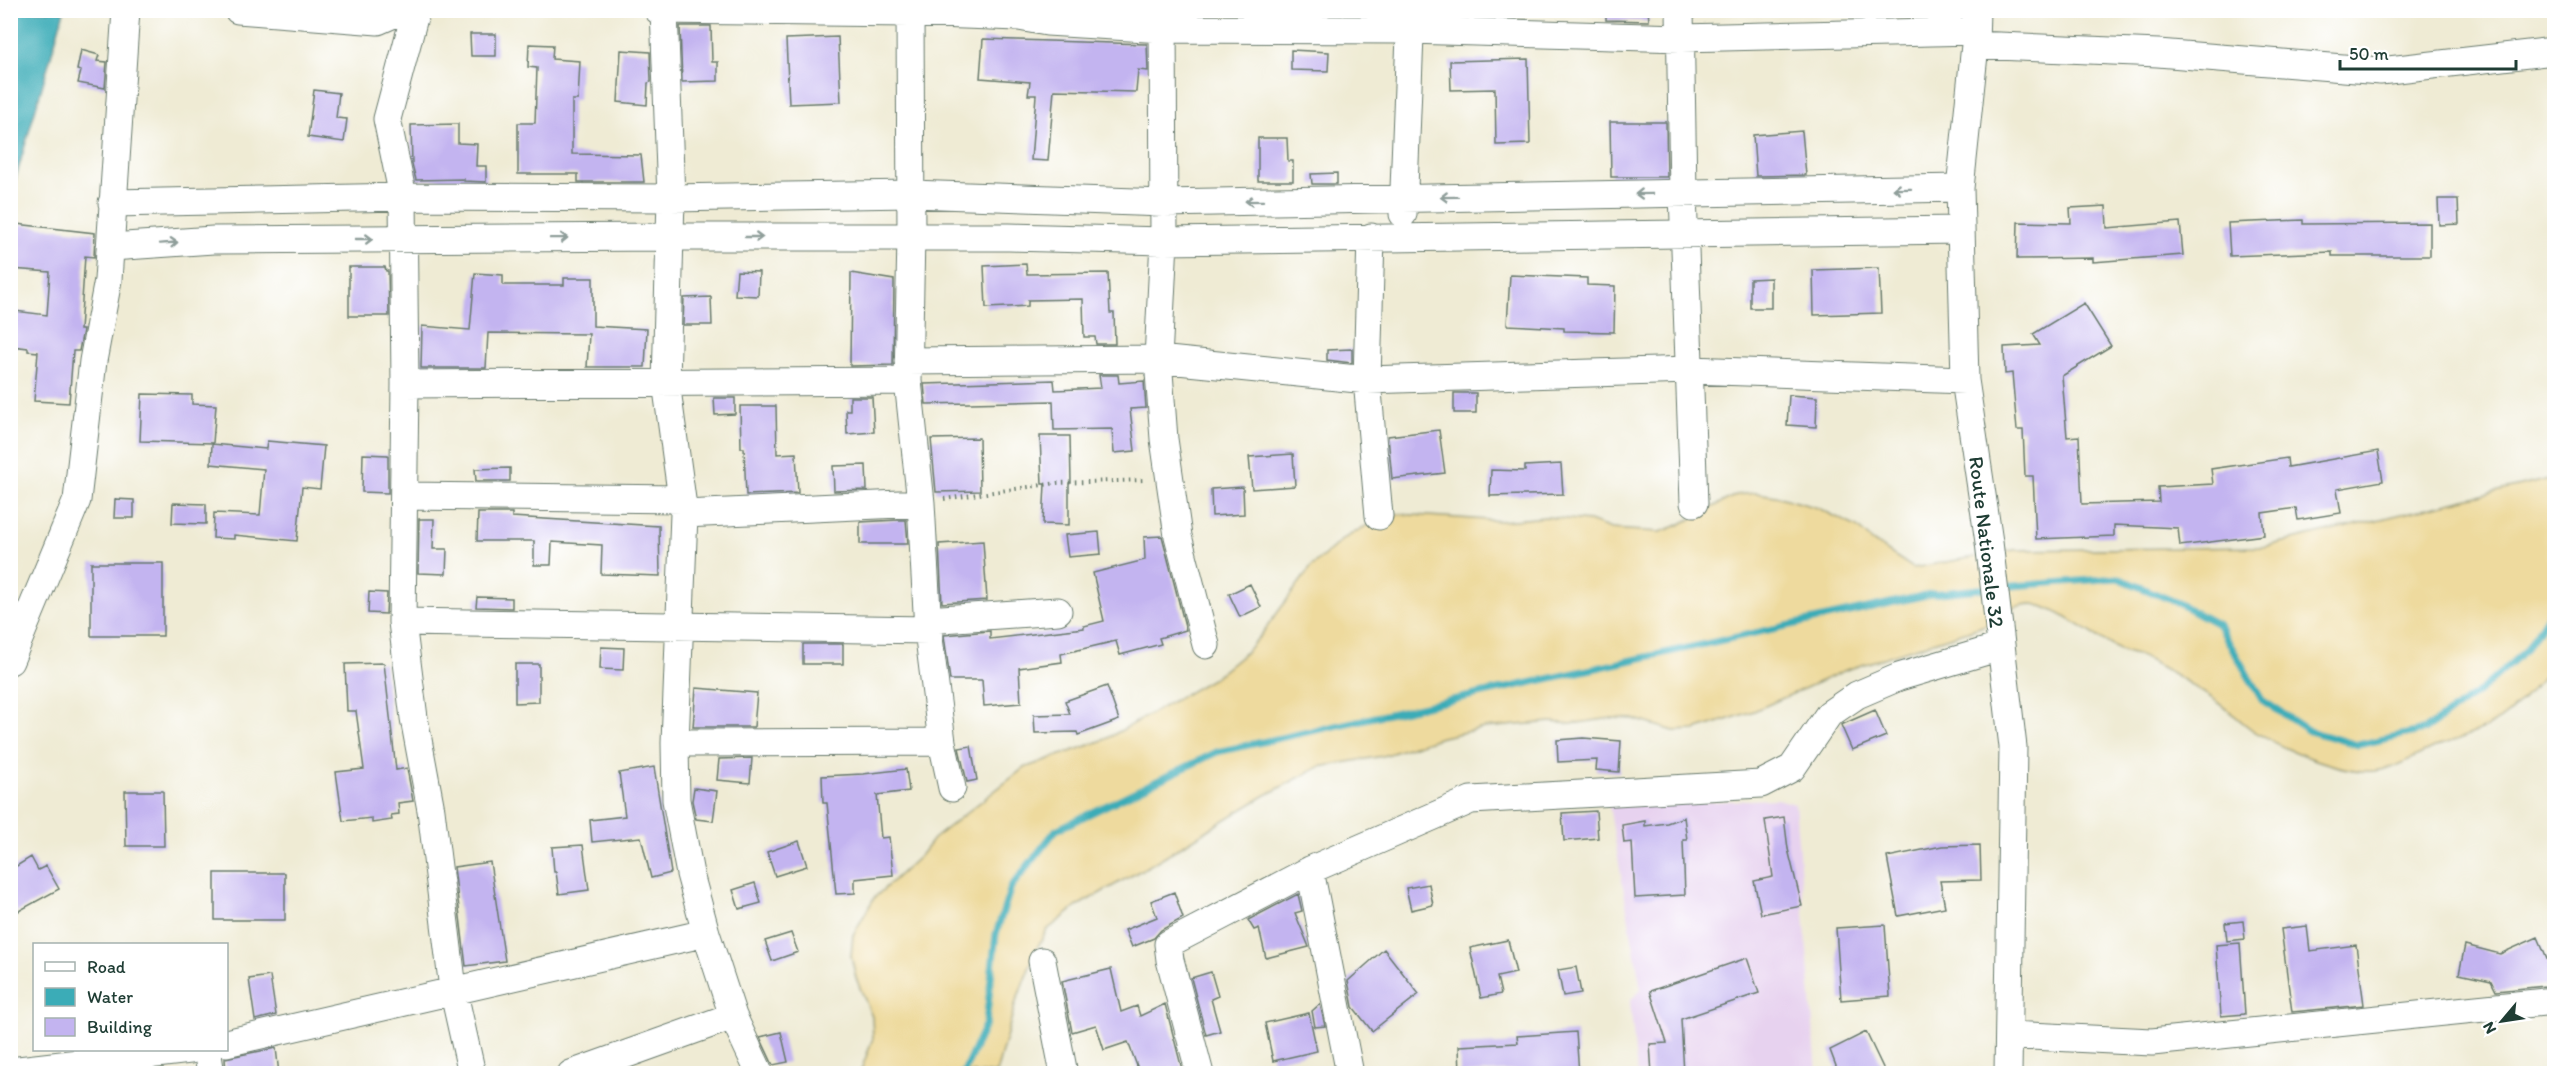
<svg xmlns="http://www.w3.org/2000/svg" width="2565" height="1084" viewBox="0 0 2565 1084" font-family="Itim,sans-serif">
<style>
.built{fill:#e7d2ef}
.sand{fill:#eeda9e;stroke:#868c69;stroke-width:1.5}
.water{fill:#3bacb7;stroke:#2d7476;stroke-width:1.5}
.lines{fill:none;stroke-linecap:round;stroke-linejoin:round}
.stream{stroke:#3bacb7;stroke-width:7}
.building{fill:#c3b4f0}
.minor-casing{stroke:#687a6c;stroke-width:29}
.path{stroke:#687a6c;stroke-width:4;stroke-dasharray:1.5 4.5;stroke-linecap:butt}
.minor{stroke:#fff;stroke-width:27}
.oneway{stroke:#8f9e9a}
.labels{text-anchor:middle;dominant-baseline:central;stroke-width:4.5;stroke-linejoin:round;paint-order:stroke}
.street-label{font-size:21px;fill:#1f3d34;stroke:#fff}
</style>
<rect width="100%" height="100%" fill="#fff"/>
<filter id="ink" filterUnits="userSpaceOnUse"><feTurbulence type="fractalNoise" baseFrequency=".0167" numOctaves="2"/><feDisplacementMap in="SourceGraphic" scale="12" xChannelSelector="R" yChannelSelector="G"/><feConvolveMatrix kernelMatrix="1 2 1 2 8 2 1 2 1" color-interpolation-filters="sRGB"/></filter>
<filter id="wash" filterUnits="userSpaceOnUse"><feTurbulence type="fractalNoise" baseFrequency=".008" numOctaves="4" result="noise"/><feDisplacementMap in="SourceGraphic" scale="24" xChannelSelector="R" yChannelSelector="G"/><feGaussianBlur stdDeviation="1.35" result="paint"/><feColorMatrix in="noise" values="0 0 0 0 0 0 0 0 0 0 0 0 0 0 0 0 0 1.4 0 .05"/><feComposite in="paint" operator="in"/></filter>
<g filter="url(#wash)">
<rect width="100%" height="100%" fill="#efebd4"/>
<path class="built" d="M1777,799L1795,804L1817,1073H1637L1630,1001L1641,989L1609,806Z"/>
<path class="sand" d="M2554,478V663C2547,675 2538,683 2528,694C2501,724 2482,731 2444,744C2417,753 2392,774 2363,771C2330,768 2272,746 2246,725C2233,715 2224,705 2210,697C2188,683 2164,666 2139,656C2132,653 2124,653 2118,649C2097,638 2052,604 2030,604C2014,605 1996,615 1986,625L1846,670L1754,711L1695,730L1674,731L1634,719L1612,718L1571,724L1551,722L1484,728L1442,737L1383,756L1319,767L1264,796L1152,864L1079,905L1047,930L1037,948L1016,1002L996,1073H860L873,1038L872,1017L856,978L851,956L853,935L874,898L920,856L933,839L1024,768L1106,739L1214,678L1246,652L1261,635L1311,567L1343,539L1378,519L1398,514L1503,521L1546,517L1589,521L1611,529L1660,532L1679,525L1736,495L1756,493L1776,496L1818,508L1857,527L1872,541L1913,568L2014,550L2263,547Z"/>
<path class="water" d="M11,10L64,11L11,194L10,11Z"/>
<g class="lines">
<path class="stream" d="M1999,587L2118,578L2178,603L2219,625L2262,700L2309,731L2358,745L2424,730L2475,695L2526,650L2554,605
M963,1074L986,1023L996,934L1011,887L1056,830L1217,752L1931,594L1988,588"/>
</g>
<g id="blocks">
<path class="building" d="M1606,10H1648L1649,21L1606,20Z
M680,26H711L712,62H718V81L682,82Z
M470,34H496V56H471Z
M838,37L841,102L789,104L786,39Z
M983,39L1145,44H1147L1148,71L1138,70L1136,92L1054,90L1048,161L1031,160L1036,95H1028L1030,82L980,78Z
M529,44L553,45L552,59L580,61L578,100H572V154L641,155L644,182H578V174H518V123H535L537,68L528,67Z
M81,50L99,55L97,61L107,62L105,88L78,83L81,71L77,70Z
M621,50L650,52L651,82L648,83L647,105L618,102Z
M1291,50L1329,52L1328,71L1291,70Z
M1528,59L1530,144L1496,145L1495,89L1451,90L1450,61Z
M314,90L339,93L336,118L347,119L344,142L308,137Z
M1610,122H1666L1667,177H1611Z
M458,124V143L477,144L476,166H486V182L464,181V179L416,180L412,164L411,125Z
M1802,131L1806,175L1756,176L1753,135Z
M1258,138H1287L1288,161H1293V181H1258Z
M1337,173V184H1312L1311,174Z
M2438,199H2458L2459,224L2439,225Z
M2106,206L2107,228L2180,222L2183,255L2093,262V258L2017,259L2018,222L2071,223L2070,208Z
M2303,220V224L2430,223V256H2332V252L2230,256L2228,223Z
M16,224L95,233L94,257L85,256L80,330H83L79,351H73L69,403L34,401L38,352L28,351V348L12,346L15,311L47,315L50,272L12,269Z
M1026,264L1027,274L1108,273L1110,313H1114L1115,344H1096L1095,337H1084L1083,299L1028,300V306L986,308L984,266Z
M349,267H385L386,271H388L389,316H349Z
M1879,268L1881,313L1814,315L1813,270Z
M737,271L759,272L758,296L735,295Z
M475,273L503,275V285H564V278H593V326L647,329L645,367H587L589,334L488,333L486,368H421L422,326L470,330Z
M851,273L894,280L893,365L850,366Z
M1510,275L1587,278V285L1615,286L1614,332L1564,331V328L1507,325Z
M1771,278V308H1750V279Z
M711,297L712,325H683L684,298Z
M2084,303L2111,346L2062,376L2067,437L2079,436L2082,504L2159,502L2158,487L2213,484L2211,469L2287,458L2288,467L2378,451L2383,481L2337,489L2341,513L2298,520L2296,508L2262,513L2264,535L2180,546L2178,528L2114,525V536L2036,539L2033,476H2025L2023,430H2017L2012,373L2005,374L2004,347L2040,345L2033,334Z
M1352,349V363L1327,360V350Z
M1099,375H1118L1119,383L1144,381L1146,408L1130,409L1135,451L1114,453L1112,429L1054,430L1053,401L926,404L924,384L1054,380L1055,390L1101,388Z
M1454,393H1476V413H1454Z
M142,394L192,395V404L216,405L213,443L140,441Z
M1789,395L1817,397L1816,427L1787,425Z
M850,397H872L874,432L847,434L846,410H850Z
M714,398H735V414L715,415Z
M740,406H776L777,454L796,453L798,493L746,495L744,448H741Z
M1439,430L1445,473L1392,479L1388,436Z
M1040,436H1070L1071,483H1069V525L1043,524L1045,484H1042Z
M979,438L980,491L936,492L931,439Z
M267,441L324,446L320,489L302,487L297,541L234,535V539L213,538L214,513L260,515L264,469L211,464L212,444L266,449Z
M363,454L388,455V493L362,492Z
M1293,454L1295,486L1252,489L1249,457Z
M1561,464L1563,494L1490,496L1491,470L1525,471V466Z
M866,465L867,490L834,491L833,466Z
M510,468V481H476L475,469Z
M1243,487L1244,514L1212,516L1211,489Z
M115,499L134,500V518H114Z
M173,503L206,504V524L172,523Z
M478,513H512V517L659,526L660,576L601,574L602,545L552,542L551,565H534V541H477Z
M419,519H434L433,549H447L446,574L418,573Z
M898,520H906L908,544H860V522Z
M1099,532L1101,554L1068,557L1065,535Z
M1162,536L1186,630L1159,638L1161,644L1120,655L1116,641L1061,654L1062,662L1019,668L1021,703L984,706L982,680H950L944,635L990,631V639L1084,628V626L1104,621L1093,573L1145,560L1144,537Z
M983,541L987,600L942,603L939,544Z
M91,563H163V636H91Z
M1250,584L1261,607L1240,617L1229,594Z
M369,592L387,593L386,614L368,613Z
M477,597L512,598V608L476,607Z
M803,644H843V664H803Z
M601,647L624,648L623,670L600,669Z
M384,663L396,770L407,768L413,801L398,803L399,814L391,815L392,820L372,823V818L343,821L336,772L364,769L356,711H347L345,664Z
M515,664H539V702L515,703Z
M1107,686L1119,720L1078,735L1077,732L1035,733L1034,715L1070,714L1065,701Z
M696,688L757,693L754,727H693Z
M1875,710L1886,736L1852,750L1841,725Z
M1583,738L1621,741L1619,772L1596,770L1597,760L1558,762L1557,740Z
M971,746L977,780L967,782L959,748Z
M752,758L750,783L717,780L719,759Z
M654,767L671,873L651,878L641,837L592,842L590,820L625,816L619,773Z
M906,769L909,791L877,795L881,838L889,837L893,875L855,879V893L836,894L827,803H823L822,776L863,774Z
M694,788L717,791L713,821L696,819L692,801Z
M125,791H163L164,846H126Z
M1596,811L1598,838L1564,841L1562,813Z
M1684,817L1687,840H1683L1685,895L1635,898L1632,842L1624,843L1622,825L1645,821V826L1667,823Z
M1784,817L1788,849L1802,906L1761,914L1754,881L1773,877L1765,820Z
M799,841L807,866L775,876L767,852Z
M583,845L589,890L559,894L556,872H554L552,847Z
M1980,845L1981,880L1940,881L1945,907L1898,916L1887,857L1942,846Z
M31,857L38,870L46,866L59,889L17,912L10,898V870Z
M490,862L505,961L466,966L454,867Z
M215,873H285V920H215Z
M755,883L761,903L739,909L733,890Z
M1429,884L1433,905L1411,910L1406,888Z
M1174,892L1183,918L1161,930L1154,938L1132,947L1125,930L1157,917L1151,901Z
M1298,894L1302,911L1295,913L1309,947L1266,958L1259,928L1254,930L1248,920Z
M2243,921L2245,939L2227,941L2225,923Z
M1885,925L1890,996L1841,1000L1836,928Z
M2307,926L2310,951L2356,945L2364,1005L2292,1012L2281,929Z
M791,933L798,952L772,961L765,941Z
M2538,937L2554,975V982L2545,986L2496,991L2491,981L2459,974L2465,945L2500,954Z
M1508,940L1516,973L1497,977L1501,994L1481,998L1470,948Z
M2240,943L2245,1014L2221,1016L2216,945Z
M1384,949L1419,994L1372,1031L1353,1007L1348,981Z
M1747,958L1759,993L1681,1019L1684,1074H1652L1650,1044L1667,1043L1650,991Z
M1576,967L1581,993L1563,996L1558,970Z
M1111,969L1121,1012L1137,1006L1140,1016L1165,1004L1183,1073L1175,1074L1173,1068L1157,1074H1140L1128,1042L1104,1050L1096,1025L1072,1032L1062,981Z
M1211,972L1218,996L1211,999L1220,1031L1206,1035L1191,978Z
M270,976L276,1015L255,1020L249,979Z
M1320,1004L1325,1026L1315,1027L1312,1011Z
M1309,1013L1317,1051L1273,1061L1265,1023Z
M781,1032L788,1062L773,1065L760,1037Z
M1576,1032L1579,1074H1520V1070L1460,1074L1459,1046L1518,1043L1517,1036Z
M1866,1032L1886,1074H1839L1830,1050Z
M276,1048L279,1074H226L225,1058Z"/>
</g>
</g>
<g filter="url(#ink)">
<use href="#blocks" fill-opacity="0" stroke="#687a6c" stroke-width="1.5"/>
<g class="lines">
<defs>
<path id="minor" d="M238,10L378,21L403,10
M416,10L387,119L403,197L405,384L402,622L414,718L431,810L453,989L472,1074
M658,10L909,13L1019,17L1047,22L1163,29L1410,30L1681,38L1975,31
M664,10L671,198L666,382L684,514L675,743L676,800L690,874L706,933L733,1016L760,1074
M910,10L911,237L908,381L921,503L928,630L942,742L952,788
M1680,10L1683,193L1694,503
M1976,10L1975,45L1960,188L1965,380L1989,542L2013,747L2008,1074
M1163,12L1164,241L1158,359L1164,439L1178,536L1206,645
M1975,45L2158,53L2380,71L2554,51
M112,203L403,197L671,198L911,194L1164,203L1960,188
M1403,214L1411,10
M1371,237L1367,380L1379,516
M111,247L213,240L670,237H1009L1164,241L1961,230
M908,361L1158,359L1367,380L1690,370L1965,380
M405,384L908,381
M404,496L682,499
M684,514L921,503
M927,620L1058,611
M402,622L928,630
M10,661L77,500L93,361L108,280L126,10
M675,743L942,742
M1310,870L1350,1074
M1042,961L1064,1074
M2010,1035L2152,1042L2554,1001
M226,1043L706,933
M207,1050L211,1074
M10,1071L190,1050
M571,1074L733,1016
M1200,1074L1170,960L1168,944L1310,870L1471,800L1761,784L1792,768L1829,714L1857,695L1899,677L2000,647"/>
</defs>
<use href="#minor" class="minor-casing"/>
<path class="path" d="M944,499L1057,483L1145,480"/>
<use href="#minor" class="minor"/>
</g>
<defs><path id="oneway-shaft" d="M-6 0H5M1.5-3L5.5 0L1.5 3" fill="none" stroke-width="1.6" stroke-linecap="round" stroke-linejoin="round" transform="scale(1.5)"/></defs>
<g class="oneway">
<use href="#oneway-shaft" transform="translate(1902 189) rotate(179)"/>
<use href="#oneway-shaft" transform="translate(1644 194) rotate(179)"/>
<use href="#oneway-shaft" transform="translate(1449 197) rotate(179)"/>
<use href="#oneway-shaft" transform="translate(1254 201) rotate(179)"/>
<use href="#oneway-shaft" transform="translate(754 237)"/>
<use href="#oneway-shaft" transform="translate(559 238) rotate(-1)"/>
<use href="#oneway-shaft" transform="translate(364 239)"/>
<use href="#oneway-shaft" transform="translate(169 243) rotate(-4)"/>
</g>
</g>
<g class="labels">
<g class="street-label">
<text transform="translate(1987 542) rotate(83)">Route Nationale 32</text>
</g>
</g>
<rect width="2565" height="1084" fill="none" stroke="#fff" stroke-width="36"/>
<rect x="33" y="943" width="195" height="108" fill="#ffffff" stroke="#a5b1ae" stroke-width="1.5"/>
<rect x="45" y="962" width="30" height="9" fill="#ffffff" stroke="#a5b1ae" stroke-width="1.5"/>
<text x="87" y="973" font-size="18" fill="#1f3d34">Road</text>
<rect x="45" y="988" width="30" height="18" fill="#3bacb7" stroke="#a5b1ae" stroke-width="1.5"/>
<text x="87" y="1003" font-size="18" fill="#1f3d34">Water</text>
<rect x="45" y="1018" width="30" height="18" fill="#c3b4f0" stroke="#a5b1ae" stroke-width="1.5"/>
<text x="87" y="1033" font-size="18" fill="#1f3d34">Building</text>
<g transform="translate(2502 1021) rotate(241)" stroke="#ffffff" stroke-width="4.5" paint-order="stroke">
<path d="M0-4.5L10 22L0 15L-10 22Z" fill="#1f3d34"/>
<text y="-9" font-size="16" font-weight="bold" text-anchor="middle" fill="#1f3d34">N</text>
</g>
<path d="M2340 60v9h176v-9" fill="none" stroke="#1f3d34" stroke-width="3"/>
<text x="2349" y="60" font-size="18" fill="#1f3d34" stroke="#ffffff" stroke-width="4.5" paint-order="stroke">50 m</text>
</svg>
